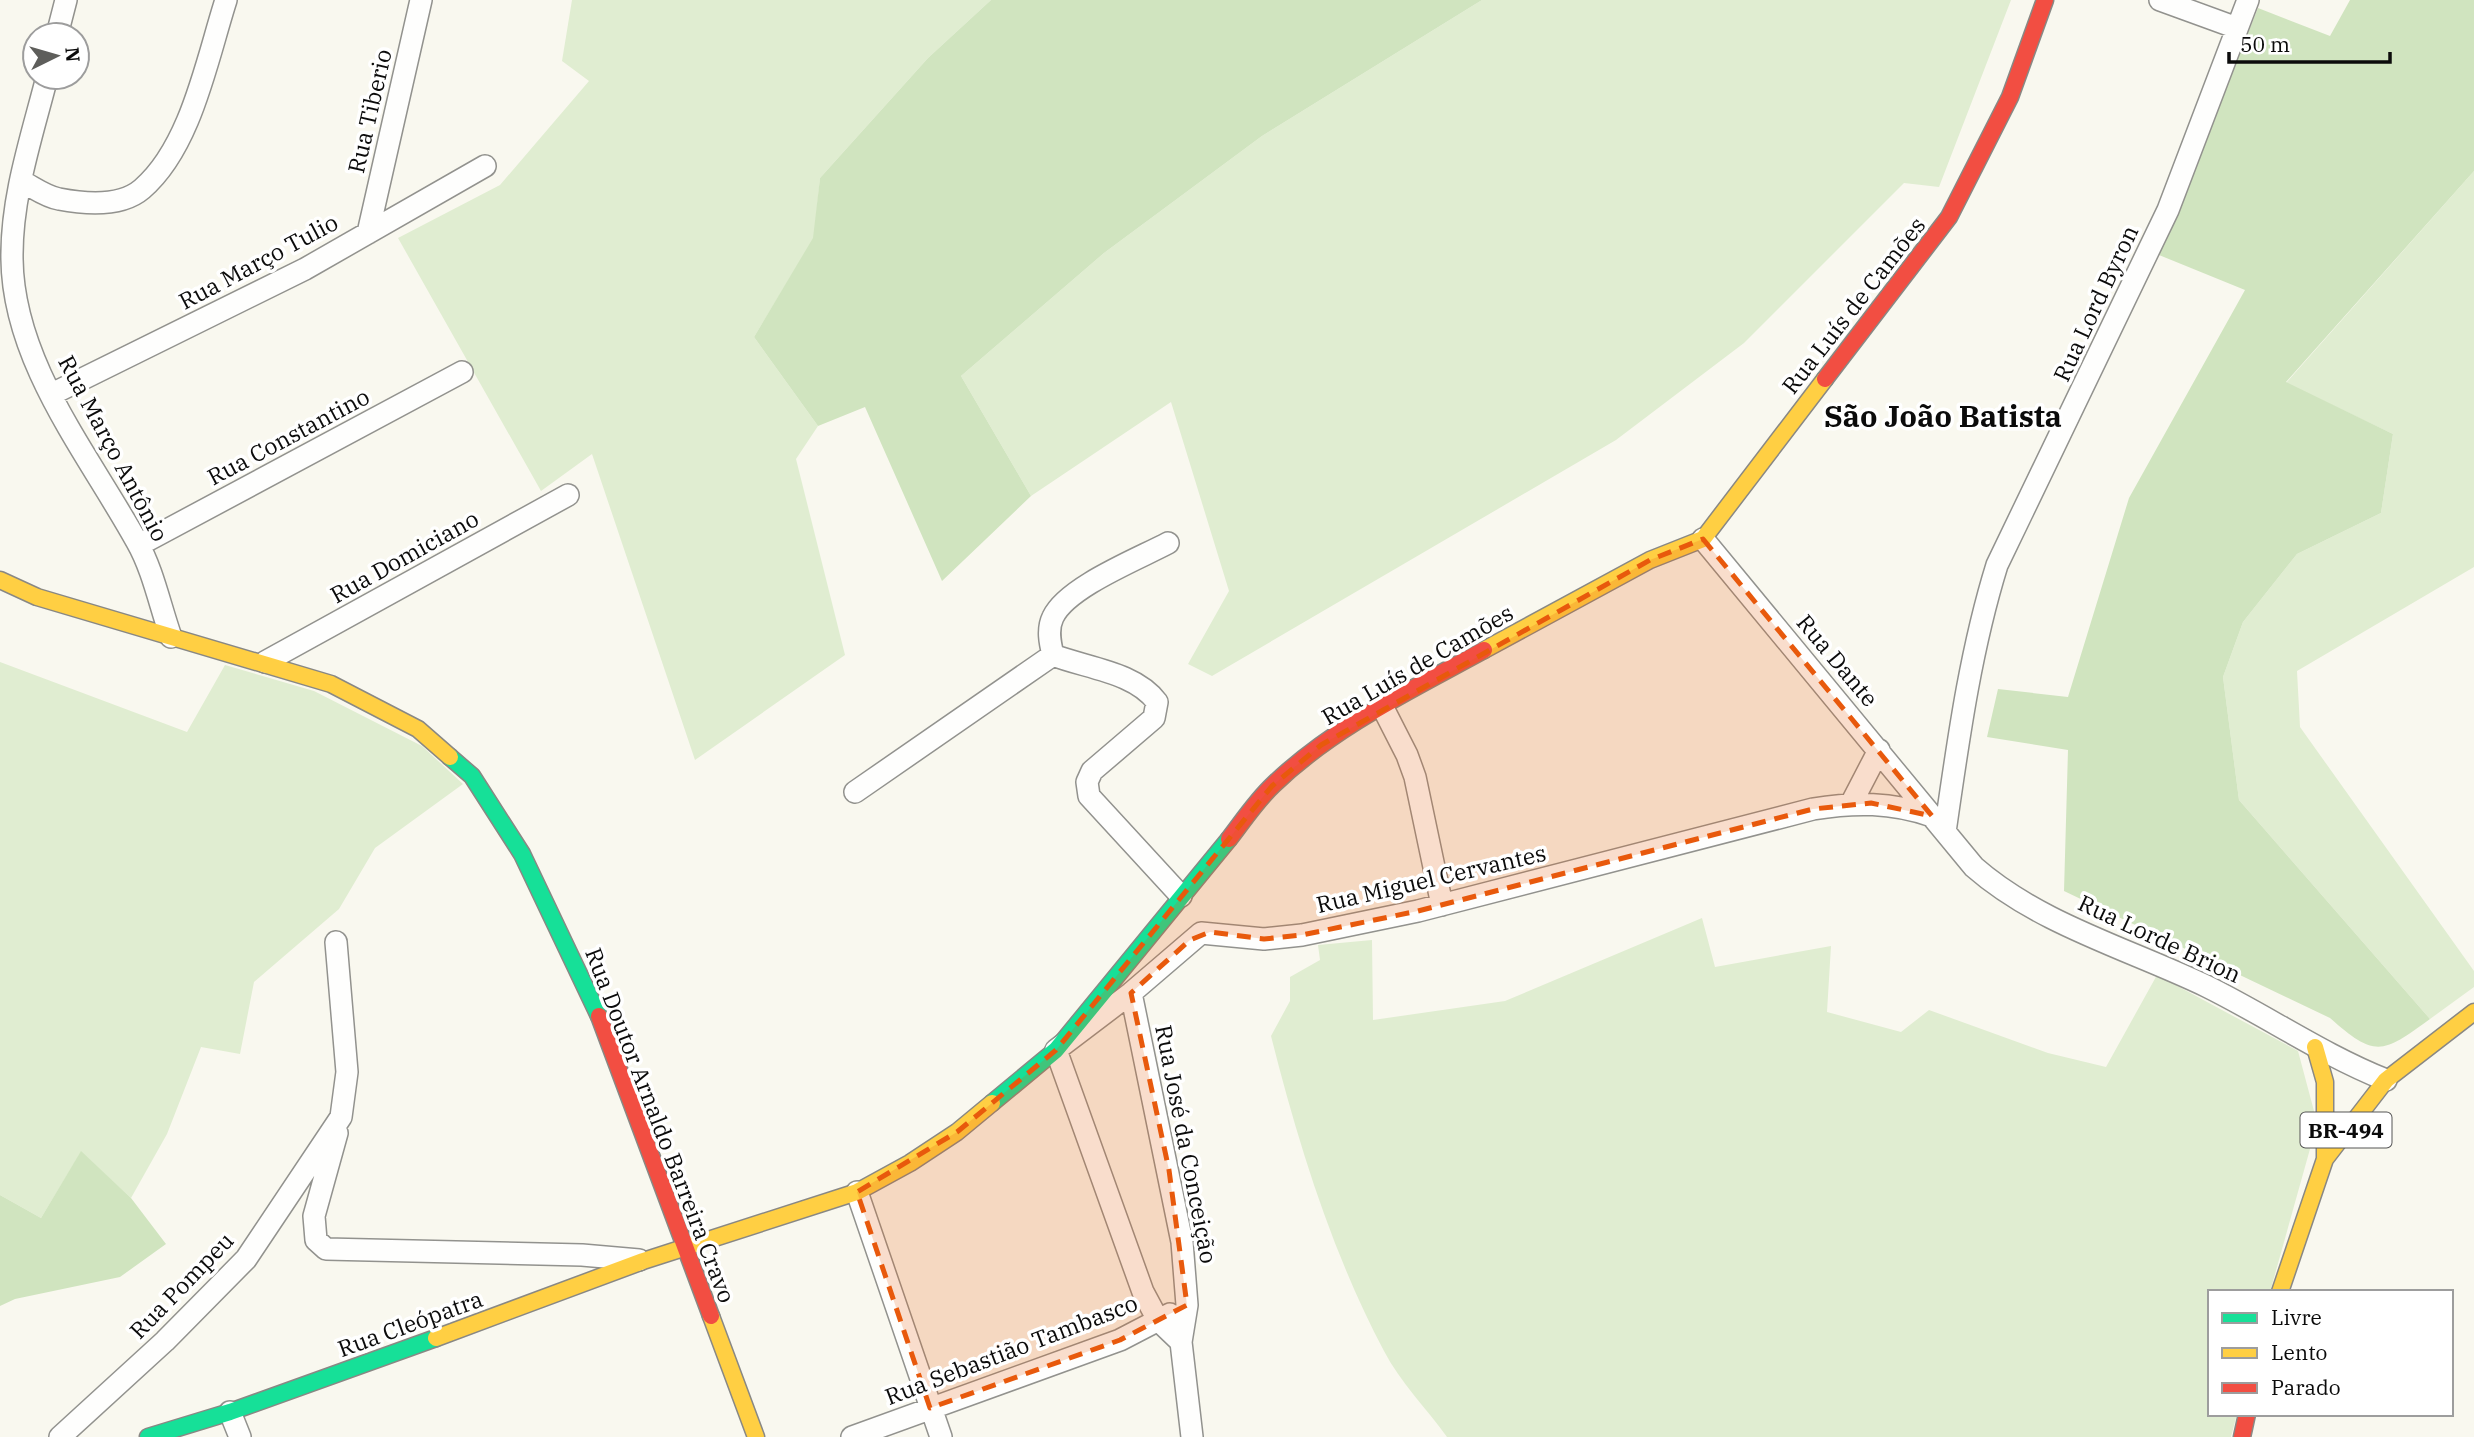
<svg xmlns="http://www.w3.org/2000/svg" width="2474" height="1437" viewBox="0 0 2474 1437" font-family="'IBM Plex Serif',serif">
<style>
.green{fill:#e0edd1}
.forest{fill:#d0e4bf}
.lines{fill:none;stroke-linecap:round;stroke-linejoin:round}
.street-casing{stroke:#92928e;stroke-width:24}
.fast-casing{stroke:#898884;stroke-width:19}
.slow-casing{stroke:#898884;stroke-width:19}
.jam-casing{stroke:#898884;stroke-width:19}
.street{stroke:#fefefd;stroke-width:21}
.fast{stroke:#16e098;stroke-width:16}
.slow{stroke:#ffcf43;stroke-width:16}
.jam{stroke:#f24e42;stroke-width:16}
.marked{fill:#e8590c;fill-opacity:0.2;stroke:#e8590c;stroke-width:5;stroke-dasharray:14 9;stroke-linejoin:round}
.labels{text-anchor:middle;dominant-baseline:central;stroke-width:7;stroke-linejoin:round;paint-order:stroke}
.shield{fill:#fff;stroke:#545454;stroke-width:2}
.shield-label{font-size:21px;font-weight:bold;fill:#0b0b0b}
.street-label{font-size:23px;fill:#0b0b0b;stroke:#fff}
.district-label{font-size:30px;font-weight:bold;fill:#0b0b0b;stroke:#fff}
</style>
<rect width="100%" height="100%" fill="#f9f8ef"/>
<path class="green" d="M572,0H991L928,58L820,178L814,238L754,337L818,426L796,459L845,655L695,760L592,454L541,491L398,238L500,185L589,81L562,61Z
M1482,0H2011L1939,187L1904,183L1744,343L1616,440L1212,676L1188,664L1229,591L1171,402L1031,496L961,376L1104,253L1262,136Z
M2474,171V567L2297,671L2300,727L2474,971V987L2430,1019L2239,800L2223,677L2243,622L2297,554L2381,513L2393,434L2286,383Z
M0,662L187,732L225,665L314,691L422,746L463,784L375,848L339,909L254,982L240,1054L201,1047L167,1134L131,1198L81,1152L41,1218L0,1195Z
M1702,918L1715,967L1831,946L1827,1012L1901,1032L1929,1010L2048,1053L2106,1067L2157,975L2298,1051L2314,1111L2310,1149L2270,1292H2210V1414H2237L2231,1437H1447C1427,1409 1400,1382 1384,1351C1332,1253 1298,1143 1271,1036L1290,1001V977L1320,960L1318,945L1372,940L1373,1020L1505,1001Z"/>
<path class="forest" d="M991,0H1482L1262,136L1104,253L961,376L1031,496L942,581L865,407L818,426L754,337L813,238L820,178L928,58Z
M2350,0H2474V171L2286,382L2393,434L2381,513L2297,554L2243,622L2223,677L2239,800L2430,1019C2383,1053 2376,1059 2330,1018L2064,891L2068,750L1987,737L1998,689L2068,697L2129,498L2245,290L2159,255L2258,8L2330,36Z
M81,1151L131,1198L166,1244L120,1277L15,1299L0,1306V1195L41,1218Z"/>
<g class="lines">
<defs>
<path id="street" d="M2160,0L2237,28
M57,35L66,0
M47,77C32,136 11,197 12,259C13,363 89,455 137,542C153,570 160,606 171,637
M21,181C33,187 46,197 59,199C85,204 121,207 142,189C191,147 207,59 226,0
M368,233L421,0
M52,394L305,269L485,166
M1703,539L1974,867C2039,924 2129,949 2206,986C2267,1016 2323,1055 2386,1080
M1168,543C1138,559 1067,587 1053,617C1047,629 1050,643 1053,655C1086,668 1135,672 1157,702L1154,718L1092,771L1087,782L1089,796L1181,896
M139,545L462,372
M265,662L568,495
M1382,706L1407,755L1415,777L1442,905
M855,792L1053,655
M1852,802L1879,750
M1945,832C1958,742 1970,652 1997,565L2168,210L2248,0
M1131,993L1182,1242L1187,1305L1181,1342L1192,1437
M337,1133L314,1216L316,1240L326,1249L582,1255L639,1260
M857,1192L941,1437
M1181,1342L1158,1320L1143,1292L1056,1050L1131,993L1201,933L1264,939L1302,935L1418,911L1813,809C1855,802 1891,802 1932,816
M230,1412L240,1437
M60,1437L165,1341L246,1259L341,1117L347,1072L336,942
M852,1437L1120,1340L1170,1314"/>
<path id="fast" d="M450,757L472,776L522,854L599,1016
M992,1103L1056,1050L1229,839
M148,1437L230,1412L436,1338"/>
<path id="slow" d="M0,580L37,597L331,684L418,729L450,757
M1484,650L1650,560L1703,539L1825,379
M2315,1047L2325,1082V1159
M2280,1292L2325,1159L2386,1080L2474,1012
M711,1316L756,1437
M436,1338L643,1261L857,1192L910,1163L957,1132L992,1103"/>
<path id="jam" d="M1825,379L1949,217L2010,97L2045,0
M1229,839C1243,821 1256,801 1273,785C1333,727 1411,690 1484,650
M599,1016L711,1316
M2242,1437L2247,1414"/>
</defs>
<use href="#street" class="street-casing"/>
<use href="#fast" class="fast-casing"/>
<use href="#slow" class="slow-casing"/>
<use href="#jam" class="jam-casing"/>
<use href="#street" class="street"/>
<use href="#fast" class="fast"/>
<use href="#slow" class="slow"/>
<use href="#jam" class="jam"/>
</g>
<path class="marked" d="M1703,539L1932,816L1871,803L1813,809L1418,911L1302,935L1264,939L1210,932L1190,940L1131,993L1169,1170L1187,1305L1120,1340L930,1408L857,1192L957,1132L1056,1050L1272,786L1321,745L1650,560Z"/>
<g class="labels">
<rect class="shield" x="2300.5" y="1112.5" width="91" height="35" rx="5"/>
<g class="shield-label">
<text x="2346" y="1130">BR-494</text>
</g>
<g class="street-label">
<text transform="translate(369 111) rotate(-77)">Rua Tiberio</text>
<text transform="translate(258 261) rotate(-28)">Rua Março Tulio</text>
<text transform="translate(2095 303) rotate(-65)">Rua Lord Byron</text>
<text transform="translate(1853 305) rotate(-52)">Rua Luís de Camões</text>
<text transform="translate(288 436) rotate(-28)">Rua Constantino</text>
<text transform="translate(114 448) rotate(62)">Rua Março Antônio</text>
<text transform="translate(404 556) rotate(-29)">Rua Domiciano</text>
<text transform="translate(1838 660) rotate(50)">Rua Dante</text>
<text transform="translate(1417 664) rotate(-30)">Rua Luís de Camões</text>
<text transform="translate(1431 878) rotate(-13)">Rua Miguel Cervantes</text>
<text transform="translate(2160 938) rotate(25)">Rua Lorde Brion</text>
<text transform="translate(661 1125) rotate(69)">Rua Doutor Arnaldo Barreira Cravo</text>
<text transform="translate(1187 1144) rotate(79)">Rua José da Conceição</text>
<text transform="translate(181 1285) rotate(-46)">Rua Pompeu</text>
<text transform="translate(410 1323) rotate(-20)">Rua Cleópatra</text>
<text transform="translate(1011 1349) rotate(-21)">Rua Sebastião Tambasco</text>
</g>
<g class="district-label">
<text x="1943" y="415">São João Batista</text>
</g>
</g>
<rect x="2208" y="1290" width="245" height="126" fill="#ffffff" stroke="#9d9d9d" stroke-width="2"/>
<rect x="2222" y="1313" width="35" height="10" fill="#16e098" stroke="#9d9d9d" stroke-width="2"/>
<text x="2271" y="1325" font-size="21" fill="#0b0b0b">Livre</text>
<rect x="2222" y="1348" width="35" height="10" fill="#ffcf43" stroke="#9d9d9d" stroke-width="2"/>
<text x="2271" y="1360" font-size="21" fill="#0b0b0b">Lento</text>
<rect x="2222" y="1383" width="35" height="10" fill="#f24e42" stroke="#9d9d9d" stroke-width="2"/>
<text x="2271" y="1395" font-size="21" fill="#0b0b0b">Parado</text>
<g transform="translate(56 56) rotate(85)"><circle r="33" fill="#ffffff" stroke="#9d9d9d" stroke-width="2"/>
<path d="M0-5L12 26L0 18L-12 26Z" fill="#5e5e5b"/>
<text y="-10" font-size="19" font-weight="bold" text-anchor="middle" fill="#0b0b0b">N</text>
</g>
<path d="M2229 52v10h161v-10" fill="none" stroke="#0b0b0b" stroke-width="3.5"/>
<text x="2240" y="52" font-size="21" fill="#0b0b0b" stroke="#ffffff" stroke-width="5" paint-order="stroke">50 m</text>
</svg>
